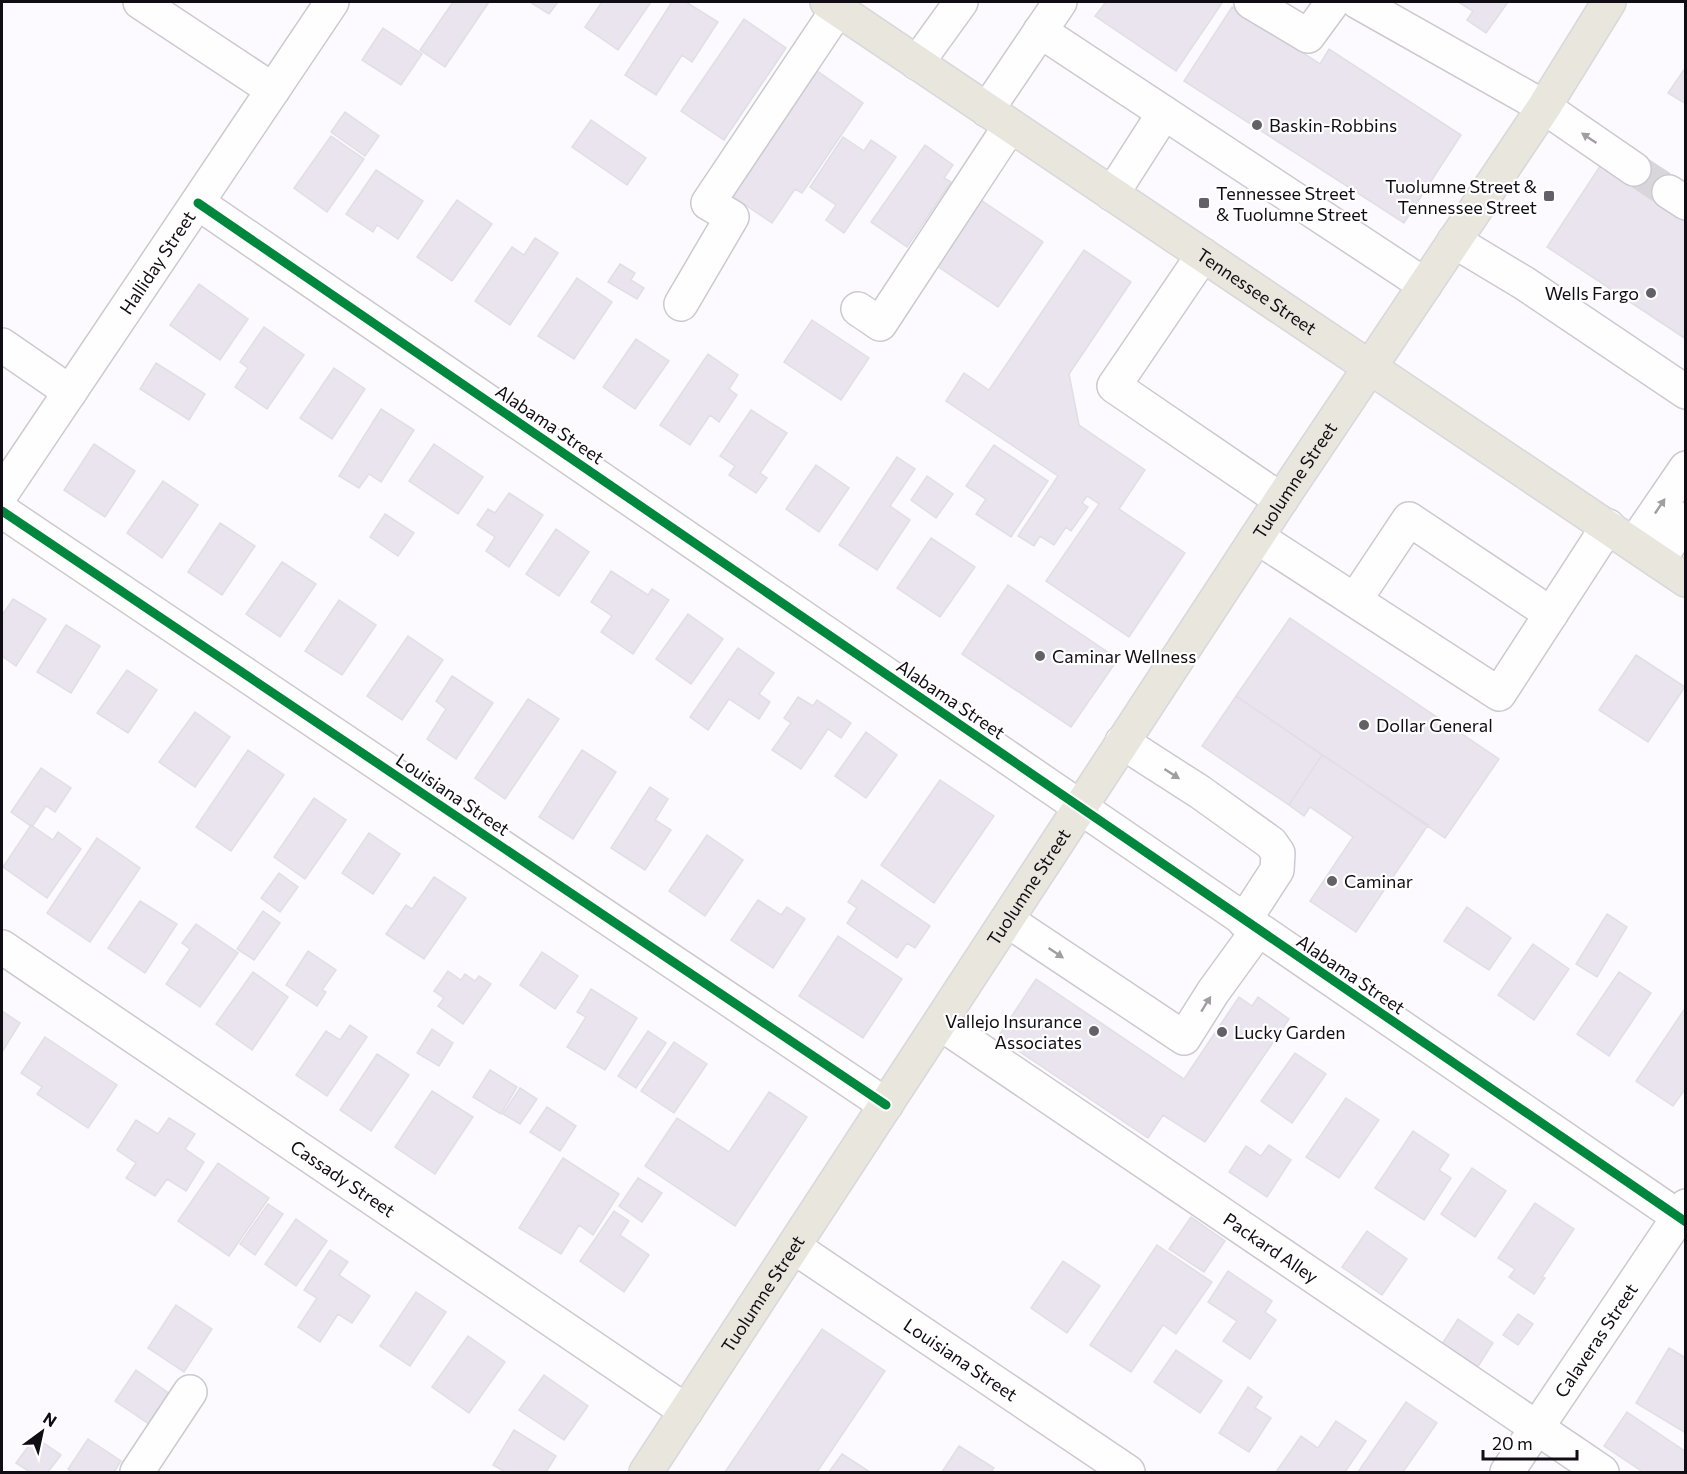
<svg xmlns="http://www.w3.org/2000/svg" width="1687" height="1474" viewBox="0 0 1687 1474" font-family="Commissioner,sans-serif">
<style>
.building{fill:#e9e4ee;stroke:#e1dee5;stroke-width:1.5}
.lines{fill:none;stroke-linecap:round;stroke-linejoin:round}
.minor-tunnel{stroke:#d9d6db;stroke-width:33;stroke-dasharray:33 16;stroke-linecap:butt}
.minor-casing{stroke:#ccc9d0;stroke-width:36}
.major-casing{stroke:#d8d7da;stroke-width:36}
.minor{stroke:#fffeff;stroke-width:33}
.major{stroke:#e8e6dd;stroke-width:33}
.cycleway-casing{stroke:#fff;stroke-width:13}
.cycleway{stroke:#00873e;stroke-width:9}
.oneway{fill:#a09ea1}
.poi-dot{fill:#636067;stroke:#fff;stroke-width:2}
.labels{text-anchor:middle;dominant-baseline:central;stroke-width:4.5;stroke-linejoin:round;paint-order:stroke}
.poi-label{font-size:18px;fill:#110d15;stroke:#fff;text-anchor:start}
.street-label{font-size:18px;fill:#110d15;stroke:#fff}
</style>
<rect width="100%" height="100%" fill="#fcfafe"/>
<path class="building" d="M453,2H489L445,67L420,50Z
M530,2H558L549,14Z
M602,2H651L618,50L585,27Z
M672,2H686L718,22L692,62L682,55L656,95L625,75Z
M1106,2H1220L1222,3L1176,71L1095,16Z
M1458,2H1508L1486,33L1467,20L1473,11Z
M1232,7L1320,64L1329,49L1461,135L1404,223L1184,81Z
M744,19L786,48L724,140L681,111Z
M383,28L422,54L401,85L362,60Z
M1686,67V104L1668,93Z
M813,68L863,103L802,193L795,189L772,223L728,193Z
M345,112L379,136L365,156L331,132Z
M591,120L646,158L627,185L572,147Z
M331,136L364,159L327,212L294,188Z
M843,137L864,151L871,140L896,157L844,233L826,220L836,205L810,187Z
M925,145L953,165L944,178L951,182L907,247L871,222Z
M1641,159L1675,182L1686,214V339L1547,247L1604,160Z
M376,170L423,201L398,239L377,225L373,232L346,214Z
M457,200L492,224L452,281L417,257Z
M981,200L1043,242L998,307L937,266Z
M535,238L558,253L510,325L475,301L512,247L524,255Z
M1084,250L1131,282L1069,374L1079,425L1145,470L1119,509L1185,553L1129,637L1046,581L1099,504L1087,496L1082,503L1088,507L1071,531L1066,527L1054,545L1040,536L1034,546L1018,536L1058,476L946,401L964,373L989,390Z
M620,264L635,273L631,280L644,288L637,299L608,282Z
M577,278L612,302L574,359L538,336Z
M199,284L248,319L220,360L170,325Z
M812,320L869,358L841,400L784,362Z
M264,327L304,355L267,409L235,387L248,368L240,362Z
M636,339L669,361L635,409L603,387Z
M708,354L738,375L729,389L737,395L719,422L710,415L690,445L660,425Z
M156,363L205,394L189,420L140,389Z
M334,368L365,389L332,439L300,418Z
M381,409L414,430L381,482L369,474L359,488L339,476Z
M751,410L787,433L760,473L767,478L756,493L729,475L735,466L720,456Z
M94,444L135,471L105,517L64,490Z
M434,444L483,477L458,514L409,481Z
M994,445L1048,481L1011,537L976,514L986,499L966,486Z
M897,457L915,469L890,506L910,520L877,570L839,545Z
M816,465L849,488L819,532L786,509Z
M927,476L953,494L936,518L911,500Z
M163,481L198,505L162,558L127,533Z
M509,493L543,515L509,567L486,551L495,537L477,525L488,509L495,513Z
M385,514L414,533L398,556L370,537Z
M220,523L255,546L222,595L188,572Z
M556,529L589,552L559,596L526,574Z
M931,538L975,567L940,617L897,588Z
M282,562L316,584L280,637L246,614Z
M611,571L648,595L652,589L669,600L633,654L601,632L612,616L591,602Z
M1008,585L1118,659L1071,727L962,654Z
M13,599L46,619L16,666L2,656V613L3,614Z
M339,600L376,625L342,675L305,651Z
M688,614L723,639L691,684L656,659Z
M1290,618L1499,759L1445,838L1236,696Z
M66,625L100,646L71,693L37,672Z
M408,636L443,660L402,720L367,696Z
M738,648L774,673L759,694L770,702L759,719L729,699L708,730L690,717Z
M1636,655L1685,687L1648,742L1599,710Z
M127,670L157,690L128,733L97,713Z
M452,676L493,703L456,759L427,739L446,709L436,701Z
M1236,696L1322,755L1289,805L1202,746Z
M798,697L813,706L817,700L851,723L841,738L828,729L801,769L772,750L791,723L784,718Z
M528,699L559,719L505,799L475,778Z
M195,712L230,737L195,787L159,762Z
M866,732L897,755L866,798L835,776Z
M248,750L284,775L231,851L196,827Z
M582,750L616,772L573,839L539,817Z
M1322,755L1428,825L1356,932L1310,901L1353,837L1310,807L1304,816L1289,805Z
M41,768L71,788L55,812L46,806L32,827L11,812Z
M940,780L994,816L934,903L881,865Z
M650,787L668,799L655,820L671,830L645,870L611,848Z
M314,798L346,820L305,879L274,857Z
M31,825L53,840L58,832L81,849L47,898L3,867Z
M369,833L400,854L373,894L342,873Z
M707,835L743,860L705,916L669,891Z
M97,838L140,868L90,942L47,913Z
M279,873L298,887L280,912L261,898Z
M434,877L466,898L424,959L386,934L406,905L412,909Z
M862,880L930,926L915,948L907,943L897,958L847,923L857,908L848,902Z
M758,900L781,915L787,907L805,919L773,968L731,940Z
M140,901L177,924L145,973L108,948Z
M1467,907L1511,938L1489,970L1444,941Z
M263,911L280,923L254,960L237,949Z
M1607,914L1627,927L1597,977L1576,964Z
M196,924L238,953L200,1007L166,984L190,949L182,943Z
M838,936L902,979L863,1038L799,996Z
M1533,944L1569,969L1534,1020L1498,995Z
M308,951L336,970L322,990L326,992L317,1006L286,985Z
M542,952L578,976L555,1009L520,985Z
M448,971L461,980L465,974L475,981L479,976L491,984L463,1024L438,1006L444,998L434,991Z
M253,972L288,997L252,1050L216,1024Z
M1619,972L1651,993L1609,1056L1577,1034Z
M1036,979L1184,1079L1239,997L1252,1006L1258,997L1289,1019L1205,1142L1163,1115L1148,1138L998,1037Z
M591,989L637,1018L605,1070L567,1047L586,1017L577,1012Z
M1686,1007V1088L1673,1106L1636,1081Z
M2,1011L20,1023L2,1052Z
M350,1025L367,1037L327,1096L296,1075L326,1031L340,1040Z
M432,1029L453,1043L439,1066L417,1053Z
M648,1031L666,1043L636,1088L618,1076Z
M45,1037L117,1085L88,1128L37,1094L42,1087L21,1073Z
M674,1042L707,1064L674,1113L641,1091Z
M1295,1053L1326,1074L1292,1123L1261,1101Z
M377,1054L409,1075L371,1131L340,1110Z
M490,1070L517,1087L501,1114L473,1097Z
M520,1088L537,1099L520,1124L503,1114Z
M432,1091L473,1117L435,1174L395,1147Z
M769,1092L807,1117L735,1226L645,1166L677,1118L729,1152Z
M1346,1098L1379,1120L1339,1178L1306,1157Z
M547,1107L576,1126L560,1151L530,1132Z
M169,1118L195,1134L185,1149L204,1162L186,1191L167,1179L155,1196L126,1178L136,1163L117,1150L136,1120L158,1134Z
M1413,1131L1449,1155L1439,1170L1451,1178L1424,1220L1375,1188Z
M1269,1145L1291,1160L1267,1197L1229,1172L1246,1146L1261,1156Z
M563,1158L619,1194L593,1235L579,1225L561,1254L519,1228Z
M218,1163L269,1198L229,1256L178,1221Z
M1472,1168L1506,1191L1475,1237L1441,1214Z
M638,1178L662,1193L642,1222L619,1206Z
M1535,1203L1574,1229L1542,1277L1545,1278L1534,1294L1509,1277L1515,1269L1498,1258Z
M268,1204L283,1214L255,1255L240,1244Z
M614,1211L629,1221L620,1235L649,1255L624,1292L580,1261Z
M1191,1217L1225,1241L1204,1272L1169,1249Z
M296,1219L327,1241L296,1286L265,1264Z
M1367,1231L1407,1259L1382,1295L1342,1267Z
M1157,1245L1212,1282L1176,1334L1163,1325L1131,1372L1090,1345Z
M330,1250L348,1262L339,1275L370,1296L352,1323L338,1314L320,1342L298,1327L317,1298L304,1290Z
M1063,1261L1100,1286L1067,1333L1031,1308Z
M1228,1271L1272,1301L1265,1312L1276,1320L1250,1359L1223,1341L1237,1321L1208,1302Z
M416,1292L446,1312L410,1366L380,1346Z
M176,1305L212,1329L184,1372L148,1348Z
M1518,1314L1533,1324L1518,1345L1503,1335Z
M1458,1319L1493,1343L1477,1368L1442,1344Z
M822,1329L885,1371L817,1472H725Z
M468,1336L505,1362L469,1413L432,1387Z
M1669,1348L1686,1358V1428L1684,1432L1636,1403Z
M1176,1350L1222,1381L1200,1413L1154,1382Z
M136,1370L170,1394L149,1424L115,1401Z
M544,1375L588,1406L564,1440L519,1410Z
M1248,1387L1262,1397L1255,1408L1271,1418L1249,1452L1219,1433Z
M1406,1402L1437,1423L1403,1472H1358Z
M1627,1412L1686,1452V1472H1643L1604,1446Z
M1336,1421L1366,1441L1345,1472H1276L1301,1436L1318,1448Z
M514,1430L556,1456L546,1472H505L493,1465Z
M35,1437L61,1455L48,1472H30L16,1463Z
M88,1439L121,1461L114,1472H73L68,1469Z
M959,1446L994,1468L991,1472H942Z
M842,1454L870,1472H829Z"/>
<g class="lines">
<path class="minor-tunnel" d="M1634,169L1669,192"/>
<defs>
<g id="minor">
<path d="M140,2L273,90"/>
<path d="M1251,2L1308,36L1333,2"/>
<path d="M1358,2L1544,107L1634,169"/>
<path d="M1040,31L1425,285"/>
<path d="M917,63L961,2"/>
<path d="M987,110L1060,2"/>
<path d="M1669,192L1686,203"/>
<path d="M1112,194L1164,113"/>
<path d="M198,203L1686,1222"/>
<path d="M1454,241L1524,283L1686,392"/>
<path d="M1203,255L1114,386L1281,500"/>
<path d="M681,304L732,217L708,203L838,9"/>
<path d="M858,309L880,324L1010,126"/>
<path d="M2,345L70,392"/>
<path id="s1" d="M2,493L332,2"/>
<path d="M2,511L886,1105"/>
<path d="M1257,537L1499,694L1608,526"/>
<path d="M1634,544L1686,468"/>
<path d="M1658,561L1686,519"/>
<path d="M1355,600L1409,519L1551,614"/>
<path d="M1122,742L1200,792L1271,843L1278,853L1277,870L1244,921"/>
<path d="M1007,920L1184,1038L1213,992L1258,930"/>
<path id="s2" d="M2,947L686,1411"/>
<path id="s3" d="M940,1023L1602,1472"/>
<path id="s4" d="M794,1247L1128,1472"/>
<path d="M137,1472L190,1392"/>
<path id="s5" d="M1507,1472L1686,1206"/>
</g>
<g id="major">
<path id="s6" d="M827,2L1686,580"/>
<path id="s7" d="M646,1472L1281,500L1544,107L1609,2"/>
</g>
</defs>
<use href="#minor" class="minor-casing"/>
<use href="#major" class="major-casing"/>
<use href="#minor" class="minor"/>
<use href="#major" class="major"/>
<defs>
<path id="cycleway" d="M198,203L1686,1222
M2,511L886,1105"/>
</defs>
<use href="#cycleway" class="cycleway-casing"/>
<use href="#cycleway" class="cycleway"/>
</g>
<defs><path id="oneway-solid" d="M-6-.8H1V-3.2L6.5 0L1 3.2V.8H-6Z" transform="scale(1.5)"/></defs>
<g class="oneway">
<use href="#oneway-solid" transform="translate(1589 138) rotate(-146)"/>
<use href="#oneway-solid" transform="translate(1660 506) rotate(-56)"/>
<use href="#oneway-solid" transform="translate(1172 774) rotate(33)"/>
<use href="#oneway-solid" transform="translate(1056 953) rotate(34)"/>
<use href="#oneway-solid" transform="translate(1206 1004) rotate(-58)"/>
</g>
<g class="poi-dot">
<circle cx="1257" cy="125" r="6"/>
<rect x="1543" y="190" width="12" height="12" rx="3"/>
<rect x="1198" y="197" width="12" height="12" rx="3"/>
<circle cx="1651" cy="293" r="6"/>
<circle cx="1040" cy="656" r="6"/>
<circle cx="1364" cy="725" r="6"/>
<circle cx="1332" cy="881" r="6"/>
<circle cx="1094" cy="1031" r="6"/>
<circle cx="1222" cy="1032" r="6"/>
</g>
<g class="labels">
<g class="poi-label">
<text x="1269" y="125">Baskin-Robbins</text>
<text x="1537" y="186" text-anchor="end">Tuolumne Street &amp;<tspan x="1537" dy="21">Tennessee Street</tspan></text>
<text x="1216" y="193">Tennessee Street<tspan x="1216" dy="21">&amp; Tuolumne Street</tspan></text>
<text x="1639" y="293" text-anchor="end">Wells Fargo</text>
<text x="1052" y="656">Caminar Wellness</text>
<text x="1376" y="725">Dollar General</text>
<text x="1344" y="881">Caminar</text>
<text x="1082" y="1021" text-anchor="end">Vallejo Insurance<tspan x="1082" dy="21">Associates</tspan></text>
<text x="1234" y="1032">Lucky Garden</text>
</g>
<g class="street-label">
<text stroke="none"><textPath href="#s1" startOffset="278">Halliday Street</textPath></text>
<text stroke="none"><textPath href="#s6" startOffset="518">Tennessee Street</textPath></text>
<text transform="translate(550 424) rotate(34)">Alabama Street</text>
<text stroke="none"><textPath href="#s7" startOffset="1185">Tuolumne Street</textPath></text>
<text transform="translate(951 699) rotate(34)">Alabama Street</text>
<text transform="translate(453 794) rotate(34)">Louisiana Street</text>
<text stroke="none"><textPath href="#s7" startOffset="699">Tuolumne Street</textPath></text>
<text transform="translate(1351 974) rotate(34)">Alabama Street</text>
<text stroke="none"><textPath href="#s2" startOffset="412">Cassady Street</textPath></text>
<text stroke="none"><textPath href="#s3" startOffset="400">Packard Alley</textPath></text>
<text stroke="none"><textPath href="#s7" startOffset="213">Tuolumne Street</textPath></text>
<text stroke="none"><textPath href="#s5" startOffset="159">Calaveras Street</textPath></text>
<text stroke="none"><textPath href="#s4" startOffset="201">Louisiana Street</textPath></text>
</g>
</g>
<rect width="1687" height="1474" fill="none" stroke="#110d15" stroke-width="6"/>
<g transform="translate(42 1432) rotate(33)" stroke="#ffffff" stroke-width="4.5" paint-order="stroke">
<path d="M0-4.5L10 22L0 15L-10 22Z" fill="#110d15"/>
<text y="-9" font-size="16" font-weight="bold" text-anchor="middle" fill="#110d15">N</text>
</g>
<path d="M1483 1450v9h94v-9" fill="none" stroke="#110d15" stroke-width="3"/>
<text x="1492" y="1450" font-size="18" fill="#110d15" stroke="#ffffff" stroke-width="4.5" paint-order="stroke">20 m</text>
</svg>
